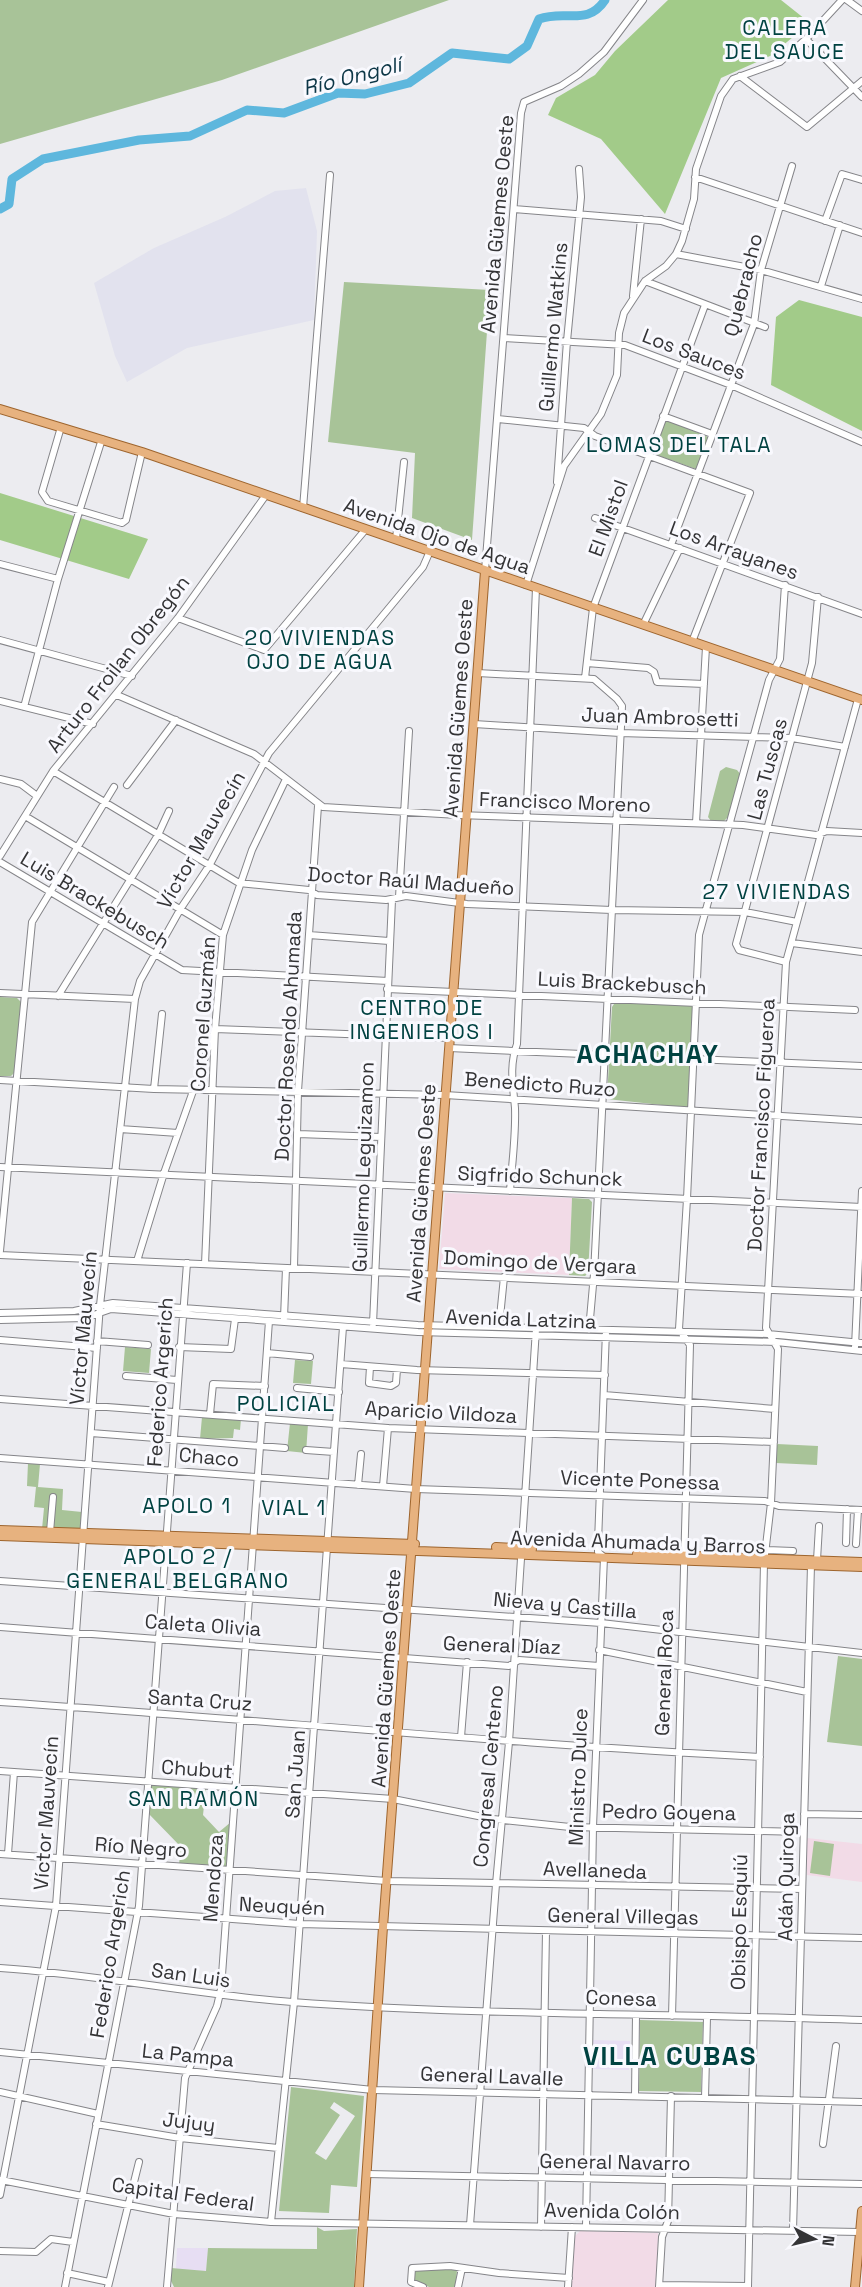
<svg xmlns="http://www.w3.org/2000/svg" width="862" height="2287" viewBox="0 0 862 2287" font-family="'Space Grotesk',sans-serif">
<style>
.commercial{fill:#f2dbe7}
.built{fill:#e2e2ee}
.education{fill:#e7def3}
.green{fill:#a8c398;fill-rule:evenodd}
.forest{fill:#a2cb89}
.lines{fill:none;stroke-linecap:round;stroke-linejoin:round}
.river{stroke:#5eb7dd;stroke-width:9}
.minor-casing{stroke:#858589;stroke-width:8}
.major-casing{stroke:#9e652e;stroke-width:10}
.minor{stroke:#fff;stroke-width:6}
.major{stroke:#e7b27f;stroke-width:8}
.labels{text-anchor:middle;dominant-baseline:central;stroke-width:6;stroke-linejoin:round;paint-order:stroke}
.street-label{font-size:20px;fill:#343436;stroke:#f9f9fe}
.neighbourhood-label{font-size:21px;letter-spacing:1.5px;fill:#004241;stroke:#f9f9fe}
.water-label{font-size:21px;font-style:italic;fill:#0c3646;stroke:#f9f9fe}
.district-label{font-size:26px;font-weight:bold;letter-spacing:1.5px;fill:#004241;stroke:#f9f9fe}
</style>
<rect width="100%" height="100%" fill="#ececf0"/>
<path class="commercial" d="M445,1193L572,1198L569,1275L439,1269Z
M807,1838L862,1844V1882L807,1875Z
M580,2231L658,2233L657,2287H571L574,2237Z"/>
<path class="built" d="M306,188L317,231L314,320L187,348L127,382L115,356L94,283L154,248L225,217L275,191Z"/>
<path class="education" d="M593,2040L630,2041L629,2070L593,2069Z
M177,2248H208L206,2272L176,2269Z"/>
<path class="green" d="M0,0H449L222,80L0,144Z
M344,282L490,290L472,540L412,518L415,453L328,442Z
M668,420L708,437L696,469L654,454L665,421Z
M726,767L737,770L741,775L729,816L723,822L711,821L708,817L720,771Z
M0,997L17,998L21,1002L14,1073L11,1076H0Z
M616,1001L694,1006L689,1108L607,1099L612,1007Z
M572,1198L589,1199L592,1202L588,1273L585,1276L569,1275Z
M125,1347L151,1349L149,1373L123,1371Z
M295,1360L313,1361L311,1384L293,1383Z
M202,1417L241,1419L240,1430L234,1429L233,1438L200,1439Z
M290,1423L308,1424L306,1453L287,1451Z
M777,1444L818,1446L817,1465L776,1463Z
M28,1463L40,1464L38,1487L63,1489L62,1510L82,1512L80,1529H42L44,1508L34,1507L36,1487L27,1486Z
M838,1656L862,1659V1746L827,1742Z
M153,1785L206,1788L203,1815L219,1832L231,1822L226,1866L179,1864L181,1847L148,1813L150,1788Z
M814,1841L834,1844L830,1876L810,1873Z
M640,2020L703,2022L701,2092L639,2091Z
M291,2087L364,2096L357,2187L331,2185L329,2213L279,2211ZM334,2102L355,2116L326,2160L315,2153L340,2115L330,2108Z
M317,2227L324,2231L357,2229L354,2287H174L170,2279L171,2268L206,2271L208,2248L317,2249Z
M439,2268L457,2269L456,2287H429L412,2279L413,2271Z"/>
<path class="forest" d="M668,0H781L810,23L770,56L721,78L665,214L601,139L548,115L556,98L595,75L615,51Z
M799,300L862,317V431L771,385L776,317Z
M0,493L148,539L129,579L0,540Z"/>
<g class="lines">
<path class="river" d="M0,209L9,204L12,179L43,159L139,140L190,136L247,110L284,113L338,93L365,94L409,83L452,53L509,59L527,46L539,19C566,9 587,27 605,0"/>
<defs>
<path id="minor" d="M847,0L862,11
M806,39L862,97
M740,76L807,127L862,81
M695,177L862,233
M514,209L661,221L686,229
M825,221L842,174L862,180
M676,254L761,270L862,299
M645,281L765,327
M821,286L840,225
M633,296L641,219
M505,338L625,345L731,385L862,442
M663,416L712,434
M498,419L584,428L595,436L750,493L692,642
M61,427L42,492L48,501L122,523L126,520L142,452
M557,482L567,341L581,197L579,169
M303,508L330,175
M595,518L862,614
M396,539L404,462
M671,545L754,324L761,270L792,166
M0,564L58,579
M485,571L521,113L524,102L561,86L579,74L604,52L643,0
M526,585L564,466L601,414L617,375L619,333L624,313L645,281L666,266L676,254L682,241L694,199L696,169L721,96L733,79L780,62L806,39L842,0
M178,618L264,650L366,529
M643,625L680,548
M0,640L132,676
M587,663L648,668L654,672L657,682L704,684
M477,673L594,679L617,699L622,706L594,1274L589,1330
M585,678L593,608L705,305
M117,695L254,754L323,807L458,815L743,825L816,835L827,831L862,833
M0,701L93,724
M24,707L58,579L102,439
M474,724L620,733L792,738L845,747
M53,771L239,883L309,890L317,895L386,900L406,896L467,904L612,910L745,912L797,922
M0,779L21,784L37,796
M127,785L176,720
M25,816L223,935
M696,823L706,647
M0,856L53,771L178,618L266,495
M0,862L182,970L388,981
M399,897L409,731
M309,935L389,941
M792,943L862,952
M786,962L739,950L736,944L812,663L818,597
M387,989L855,1010
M0,993L135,999
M58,996L158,835L169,811
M449,1048L605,1055
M694,1059L862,1066
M0,1080L154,1089L445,1095L862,1121
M154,1089L162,1014
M120,1129L178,1133
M298,1134L381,1137
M0,1167L862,1207
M510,1191C512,1164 516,1135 515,1108C513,1085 509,1066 517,1044L536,588
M0,1251L32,922L114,787
M0,1255L862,1294
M137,1261L164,1173L215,1029L450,1038
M205,1264L215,1029L223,935L252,850L286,779
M294,1268L298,1091L318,806
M0,1313L74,1311L113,1303L418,1325L768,1334L862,1343
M284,1318L286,1268
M0,1320L85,1318L111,1309L418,1332L776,1342L862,1351
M373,1324L392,900
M499,1327L504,1277
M0,1340L97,1348
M97,1341L148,1345
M179,1347L231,1349L235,1319
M855,1347L862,1191
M267,1353L310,1357
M341,1364L417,1370L605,1375
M370,1367L369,1383L391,1386L396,1383L397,1369
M126,1376L177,1380
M297,1388L339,1392
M604,1395L775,1409
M0,1399L388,1428L774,1442
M210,1414L213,1384L265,1386
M91,1433L285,1448
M306,1450L334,1452
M0,1458L416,1489L765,1501L779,1506L862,1510
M358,1485L361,1454
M383,1486L388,1428
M50,1532L53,1497
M846,1543L847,1509
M856,1544L858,1510
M767,1550L793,1551
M0,1581L601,1623L862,1653
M0,1627L509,1666L519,1660L599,1666
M599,1650L807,1692
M0,1702C253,1719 506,1744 760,1757
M461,1737L467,1662
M0,1771L393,1799L493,1819L570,1827L803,1832
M804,1814L862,1815
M0,1854L387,1881L802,1889
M8,1854L14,1772
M0,1902L300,1924L862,1938
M0,1968C98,1974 194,1995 292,2002C482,2016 672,2013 862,2020
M672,2016L690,1345L679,1329L687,1199L699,935L769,680L780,659L785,585
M0,2052L373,2090L862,2102
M0,2092L98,2114
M635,2096L636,2015
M705,2098L707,2017
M96,2124L180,2138L278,2148
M823,2144L836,2046
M367,2174L862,2184
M1,2180L174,2214L271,2222L859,2232
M0,2195L56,1906L100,1305L135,999L140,981L181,908L209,866L269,753L423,567L430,551
M271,2222L294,2002L343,1327
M470,2225L496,1884L509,1742L536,1329
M541,2227L546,1931
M586,2227L593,1827L604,1557L598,1552V1542L606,1331
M793,2231L811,1565L817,1560L819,1526
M0,2251L36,2252L51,2239L73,2242
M67,2273L109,2282
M660,2285L748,2286
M65,2287L139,1906L187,1263
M108,2287L139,2162
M167,2287L185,2078L217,2006L221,1989L269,1321
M423,2287L411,2282L412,2268L450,2266L499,2273L569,2278
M458,2287L462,2268
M568,2287L572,2227
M659,2287L662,2237L668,2221L671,2096
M748,2287L764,1563L771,1503L778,1349L766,1328L786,962L858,699"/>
<path id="major" d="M0,409L142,452L862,700
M0,1530L415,1544
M0,1536L862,1567
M496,1547L532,1549
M637,1554L862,1562
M359,2287L383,1927L485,571
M855,2287L862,2211"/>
</defs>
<use href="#minor" class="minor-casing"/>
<use href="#major" class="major-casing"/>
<use href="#minor" class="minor"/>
<use href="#major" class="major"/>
</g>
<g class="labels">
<g class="street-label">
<text transform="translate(497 224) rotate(-85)">Avenida Güemes Oeste</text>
<text transform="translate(743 285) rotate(-76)">Quebracho</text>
<text transform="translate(553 327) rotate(-85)">Guillermo Watkins</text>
<text transform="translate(694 354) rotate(21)">Los Sauces</text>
<text transform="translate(608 518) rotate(-70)">El Mistol</text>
<text transform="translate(437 536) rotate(19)">Avenida Ojo de Agua</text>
<text transform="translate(734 550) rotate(20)">Los Arrayanes</text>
<text transform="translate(118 664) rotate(-52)">Arturo Froilan Obregón</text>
<text transform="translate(458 708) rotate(-86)">Avenida Güemes Oeste</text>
<text transform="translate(660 717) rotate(2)">Juan Ambrosetti</text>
<text transform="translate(767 769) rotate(-75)">Las Tuscas</text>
<text transform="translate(565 802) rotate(2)">Francisco Moreno</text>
<text transform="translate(201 840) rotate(-60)">Víctor Mauvecín</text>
<text transform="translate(411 881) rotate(4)">Doctor Raúl Madueño</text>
<text transform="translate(95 900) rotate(31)">Luis Brackebusch</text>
<text transform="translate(622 983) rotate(3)">Luis Brackebusch</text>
<text transform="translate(203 1014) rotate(-86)">Coronel Guzmán</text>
<text transform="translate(288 1036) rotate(-87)">Doctor Rosendo Ahumada</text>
<text transform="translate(540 1084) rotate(4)">Benedicto Ruzo</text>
<text transform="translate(761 1125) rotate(-87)">Doctor Francisco Figueroa</text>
<text transform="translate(363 1167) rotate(-88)">Guillermo Leguizamon</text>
<text transform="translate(540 1176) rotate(2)">Sigfrido Schunck</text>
<text transform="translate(421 1193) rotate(-86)">Avenida Güemes Oeste</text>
<text transform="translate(540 1262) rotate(3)">Domingo de Vergara</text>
<text transform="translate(521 1319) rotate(2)">Avenida Latzina</text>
<text transform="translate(83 1328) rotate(-85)">Víctor Mauvecín</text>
<text transform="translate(160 1382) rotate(-86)">Federico Argerich</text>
<text transform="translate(441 1412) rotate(3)">Aparicio Vildoza</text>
<text transform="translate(209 1457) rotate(5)">Chaco</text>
<text transform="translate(640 1480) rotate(2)">Vicente Ponessa</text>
<text transform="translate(638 1542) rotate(2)">Avenida Ahumada y Barros</text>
<text transform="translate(565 1605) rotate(5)">Nieva y Castilla</text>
<text transform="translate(203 1625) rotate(4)">Caleta Olivia</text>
<text transform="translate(502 1645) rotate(2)">General Díaz</text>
<text transform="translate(664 1673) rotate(-88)">General Roca</text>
<text transform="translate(386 1678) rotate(-86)">Avenida Güemes Oeste</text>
<text transform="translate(200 1700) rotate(4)">Santa Cruz</text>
<text transform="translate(197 1769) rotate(4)">Chubut</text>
<text transform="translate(295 1774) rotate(-86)">San Juan</text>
<text transform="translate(488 1776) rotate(-85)">Congresal Centeno</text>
<text transform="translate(578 1777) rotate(-88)">Ministro Dulce</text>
<text transform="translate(669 1812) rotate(1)">Pedro Goyena</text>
<text transform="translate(46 1813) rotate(-86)">Víctor Mauvecín</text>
<text transform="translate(141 1847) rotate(4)">Río Negro</text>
<text transform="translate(595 1870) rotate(2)">Avellaneda</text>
<text transform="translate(786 1877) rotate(-89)">Adán Quiroga</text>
<text transform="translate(213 1878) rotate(-86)">Mendoza</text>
<text transform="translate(282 1906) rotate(3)">Neuquén</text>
<text transform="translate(623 1916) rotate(1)">General Villegas</text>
<text transform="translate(739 1922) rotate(-89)">Obispo Esquiú</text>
<text transform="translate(110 1954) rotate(-81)">Federico Argerich</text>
<text transform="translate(191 1975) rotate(8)">San Luis</text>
<text transform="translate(621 1998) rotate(2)">Conesa</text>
<text transform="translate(188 2055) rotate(6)">La Pampa</text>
<text transform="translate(492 2076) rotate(2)">General Lavalle</text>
<text transform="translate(189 2122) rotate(7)">Jujuy</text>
<text transform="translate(615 2162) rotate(1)">General Navarro</text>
<text transform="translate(183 2194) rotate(8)">Capital Federal</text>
<text transform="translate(612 2211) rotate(1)">Avenida Colón</text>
</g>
<g class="neighbourhood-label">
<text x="785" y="27">CALERA<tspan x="785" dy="24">DEL SAUCE</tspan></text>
<text x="679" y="444">LOMAS DEL TALA</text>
<text x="320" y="637">20 VIVIENDAS<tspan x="320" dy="24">OJO DE AGUA</tspan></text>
<text x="777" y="891">27 VIVIENDAS</text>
<text x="422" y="1007">CENTRO DE<tspan x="422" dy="24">INGENIEROS I</tspan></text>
<text x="286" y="1403">POLICIAL</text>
<text x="187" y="1505">APOLO 1</text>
<text x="294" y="1507">VIAL 1</text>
<text x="178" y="1556">APOLO 2 /<tspan x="178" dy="24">GENERAL BELGRANO</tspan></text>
<text x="194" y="1798">SAN RAMÓN</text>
</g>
<g class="water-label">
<text transform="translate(352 76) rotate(-14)">Río Ongolí</text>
</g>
<g class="district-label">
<text x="648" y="1054">ACHACHAY</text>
<text x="670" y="2056">VILLA CUBAS</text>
</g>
</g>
<g transform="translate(814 2239) rotate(97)" stroke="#f9f9fe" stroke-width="4.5" paint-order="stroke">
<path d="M0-4.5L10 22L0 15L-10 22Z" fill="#343436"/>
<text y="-9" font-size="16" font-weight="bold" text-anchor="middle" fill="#343436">N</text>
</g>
</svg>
